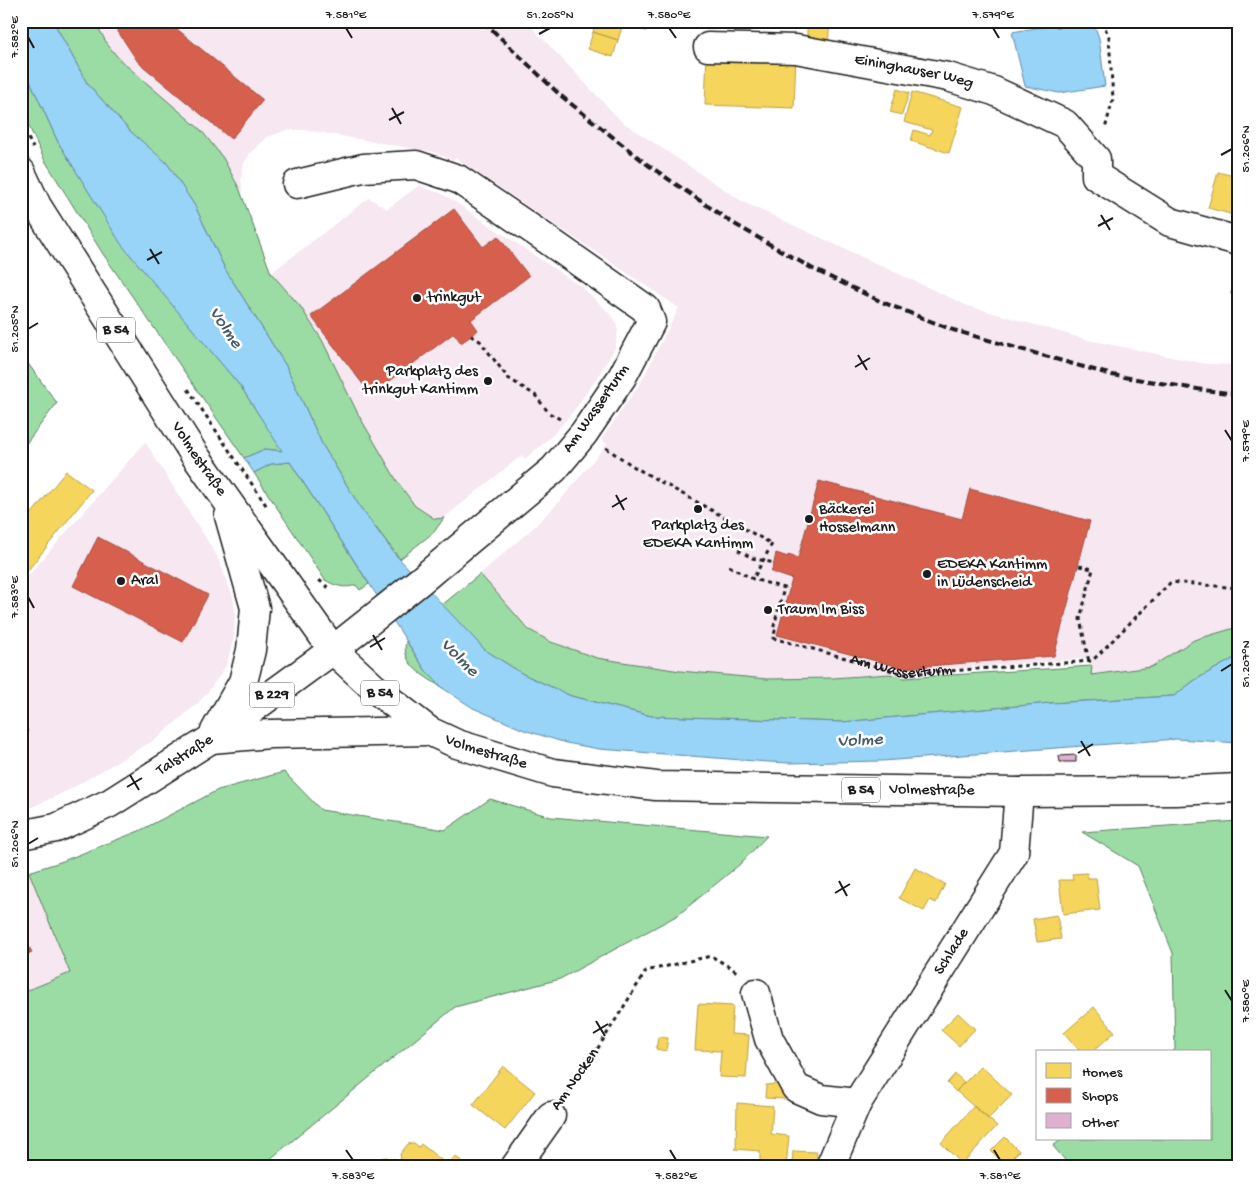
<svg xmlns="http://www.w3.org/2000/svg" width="1259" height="1188" viewBox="0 0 1259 1188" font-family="'Gochi Hand',sans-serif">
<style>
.built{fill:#f6e7f1}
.green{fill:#9bdca5;stroke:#5c7c60}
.water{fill:#97d4f8;stroke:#668aa0}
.homes{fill:#f6d55c;stroke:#b59e49}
.shops{fill:#d6604d;stroke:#9e4c3e}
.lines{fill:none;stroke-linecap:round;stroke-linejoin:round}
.stream{stroke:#668aa0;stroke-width:8}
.building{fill:#e0b0d0;stroke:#1c1c1c}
.minor-casing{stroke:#1c1c1c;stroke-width:31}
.major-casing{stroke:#1c1c1c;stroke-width:31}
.path{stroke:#1c1c1c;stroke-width:3;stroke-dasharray:4 4;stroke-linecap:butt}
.minor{stroke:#fff;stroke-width:28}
.major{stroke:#fff;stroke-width:28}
.rail{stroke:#1c1c1c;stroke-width:4;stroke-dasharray:8 4;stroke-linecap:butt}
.ticks{fill:none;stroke:#1c1c1c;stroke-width:2}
.poi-dot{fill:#1c1c1c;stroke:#fff;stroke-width:2}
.labels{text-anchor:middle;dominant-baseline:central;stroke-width:5;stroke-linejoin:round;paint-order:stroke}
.shield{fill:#fff;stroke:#606060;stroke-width:1}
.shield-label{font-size:15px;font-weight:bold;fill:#1c1c1c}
.street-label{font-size:16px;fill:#1c1c1c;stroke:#fff}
.poi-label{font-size:16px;fill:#1c1c1c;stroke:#fff;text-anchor:start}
.water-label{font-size:18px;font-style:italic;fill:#475c69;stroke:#fff}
.neatline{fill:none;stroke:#1c1c1c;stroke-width:2}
.ticks-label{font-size:12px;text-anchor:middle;fill:#1c1c1c}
</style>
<rect width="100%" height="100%" fill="#fff"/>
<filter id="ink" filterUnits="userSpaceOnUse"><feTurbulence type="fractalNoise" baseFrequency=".02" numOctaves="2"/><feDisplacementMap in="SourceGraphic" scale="10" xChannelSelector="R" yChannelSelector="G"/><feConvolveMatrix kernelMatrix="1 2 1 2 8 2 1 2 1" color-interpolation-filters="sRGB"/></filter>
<g filter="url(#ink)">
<path class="built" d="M95,21H526L621,121L743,202L968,306L1088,340L1206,364L1238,365V627L1194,640L1151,667L1091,675L1092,658L833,678L767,679L680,671L632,664L597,658L579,653L538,635L520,621L480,574L533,528L558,503L607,444L601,440L641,382L679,308L456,158L453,160L433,152L306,130H287L267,137L251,152L244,163L241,178L243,199L235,179L223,158L201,130L120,60L107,44Z
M421,184V187L440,193L449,198L583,288L608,312L615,320L618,330L615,348L598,376L575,409L553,435L525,459L522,455L444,518L438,520L415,506L397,481L358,414L322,340L300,306L271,273L369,198L387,209Z
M145,442L217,556L233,597L235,609L234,637L226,666L208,692L197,704L156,739L67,791L21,812V584Z
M29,872L70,973L21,993V873Z"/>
<path class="green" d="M53,21H95L107,44L120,60L201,130L223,158L239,188L271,273L300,306L322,340L358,414L397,481L415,506L435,519L444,518L434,532L400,559L360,507L322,444L286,366L225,269L195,206L167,164L130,131L87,83Z
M21,61L58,142L121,243L241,387L283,451L265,449L244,458L103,254L44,159L21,109Z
M21,354L57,403L21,450Z
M290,462L369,584L360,590L356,585C345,589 335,586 325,580L254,473L271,464Z
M480,574L528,629L551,642L597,658L680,671L767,679L833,678L890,674L904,678L1092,666L1091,675L1151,667L1194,640L1238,627V656L1195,680L1174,696L1051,703L843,722L651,716L571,696L523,674L485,650L442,605Z
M406,641L426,671L444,689C427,677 400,666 406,641Z
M284,772L321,810L445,830L490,799L551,817L767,836L739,865L678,915L560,979L455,1007L269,1160L264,1167H21V993L70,973L29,872L63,861L139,831L218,790Z
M1238,821V1155L1221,1167H1071L1053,1146L1062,1139H1210V1052H1173L1175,1049L1173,953L1138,866L1082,832Z"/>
<path class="water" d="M21,21H53L87,83L130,131L167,163L195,206L225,269L286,366L322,444L360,507L394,553L471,635L485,650L523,674L571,696L651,716L842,722L1051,703L1174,696L1195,680L1238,656V743L1177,739L882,761L790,763L768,762L599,749L566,743L524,730L473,708L444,689L426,671L290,462L271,464L254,473L244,458L265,449L282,451L241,387L121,244L58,142L21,61Z
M1061,21H1093L1099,38L1105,86L1059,93L1025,86L1012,32L1059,24Z"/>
<path class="homes" d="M596,21H649L646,31L623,24L618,40L593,32Z
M807,21H830L828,45L807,44Z
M593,32L618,40L613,57L588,49Z
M707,52L796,55L794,108L705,105Z
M897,89L909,93L902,115L890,112Z
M912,92L963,107L949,153L911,141L914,130L930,135L932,130L904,122Z
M1218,172L1238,177V216L1208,208Z
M66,471L92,490L21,579V527Z
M915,868L945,884L936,903L930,900L924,911L899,898Z
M1087,873L1088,878H1096L1100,910L1063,914L1059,880H1073L1072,874Z
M1057,915L1061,939L1037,942L1033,919Z
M698,1004L733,1006L731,1034L749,1035L746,1078L719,1077L721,1051L695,1050Z
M1094,1007L1115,1032L1092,1052H1081L1064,1033Z
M958,1013L975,1029L959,1046L941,1030Z
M658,1037L668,1038L666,1051L656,1049Z
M503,1066L535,1092L505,1130L473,1105Z
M981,1066L1012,1095L988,1119L956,1091Z
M955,1074L964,1082L956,1092L947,1083Z
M787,1083L785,1099L765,1098L766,1085Z
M737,1103L773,1106L771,1134L789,1136L786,1167H760V1151L734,1149L736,1148Z
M974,1106L997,1126L962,1164L941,1143Z
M1005,1137L1019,1151L1005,1165L991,1151Z
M414,1143L419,1147L421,1144L450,1167H404L405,1163L401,1160L400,1154L408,1144Z
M793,1151L817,1152L816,1167H792Z
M455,1156L469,1167H450L448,1165Z
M387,1157L392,1161L394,1158L404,1167H375L381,1158Z"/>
<path class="shops" d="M111,21H170L171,24L263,100L231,139L138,62Z
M454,209L483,247L498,236L529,276L471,320L478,330L471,336L461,343L454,333L371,395L311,316Z
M819,481L962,519L970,489L1090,521L1054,656L903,668L777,635L792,579L771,572L774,563L776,553L788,557V555L798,558Z
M98,537L208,595L183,642L73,586Z
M21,720L28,731L21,735Z
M23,937L32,952L21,958V939Z"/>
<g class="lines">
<path class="stream" d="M1058,21L1059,24"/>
</g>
<path class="building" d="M1237,273H1238V296L1231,294Z
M1076,755V762H1060L1059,756Z"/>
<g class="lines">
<defs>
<g id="minor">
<path id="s2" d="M708,47L796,49L948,77L994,91L1065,124L1096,159V176L1170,222L1238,241"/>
<path d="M297,184L363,168L416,165L458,179L542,236L646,309L651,322L622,377L584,433L554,469L420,581L333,650"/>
<path d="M756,993L769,1039L796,1088L821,1099L857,1103"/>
<path d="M515,1167L551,1116"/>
<path id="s3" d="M830,1167L857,1103L1014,853L1019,792"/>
</g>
<g id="major">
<path id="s4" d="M21,172L37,206L194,454L333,650L374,688L429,731L457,744L553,773L656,786L1019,792L1176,791L1238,788"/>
<path d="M215,731L243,682L251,650L255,608L229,516"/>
<path d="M211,739L270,734L429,731"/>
<path id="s5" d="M21,835L56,828L110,803L211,739L333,650"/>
</g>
</defs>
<use href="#minor" class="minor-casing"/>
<use href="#major" class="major-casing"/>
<g class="path">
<path d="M1102,21L1109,37L1113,99L1105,129"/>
<path d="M21,124L33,148"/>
<path d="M471,336L480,341L508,378L535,395L549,413L560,419"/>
<path d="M188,389L268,508"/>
<path d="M606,448L636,468L772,544L753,579"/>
<path d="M738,550L752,558L774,563"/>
<path id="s1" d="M729,566L753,579L784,588L773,630L775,631L773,638L904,674L1092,661L1171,582L1238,588"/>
<path d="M1079,566L1093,569L1080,619L1089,662"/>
<path d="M319,580L331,590"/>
<path d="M566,1095L593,1056L646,971L711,956L730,967L738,973"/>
</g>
<use href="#minor" class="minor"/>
<use href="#major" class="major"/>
<path class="rail" d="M483,21L560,95L648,165L731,222L813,269L882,302L953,330L1112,375L1203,390L1238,394"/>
</g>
</g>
<path class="ticks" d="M346,28L352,38M669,28L676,38M993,28L999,38M539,34L550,28M28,37L34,48M392,108L401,124M389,120L404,112M1221,155L1232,149M1101,215L1110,230M1098,226L1113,218M150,249L159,264M147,260L162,252M28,329L38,323M858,355L867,370M855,367L870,358M1225,430L1232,441M616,495L624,510M612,507L627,498M28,597L34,608M373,635L382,650M370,647L385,638M1221,671L1232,664M1081,741L1090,756M1078,753L1093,744M130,775L139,790M127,787L142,778M28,844L38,838M839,881L847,896M835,893L850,884M1225,990L1232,1001M596,1021L605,1036M593,1033L608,1024M346,1150L353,1160M670,1150L676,1160M994,1150L1000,1160"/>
<g class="poi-dot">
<circle cx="417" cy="298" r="5"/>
<circle cx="488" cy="381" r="5"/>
<circle cx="698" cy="509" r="5"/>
<circle cx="809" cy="519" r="5"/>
<circle cx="927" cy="574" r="5"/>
<circle cx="121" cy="581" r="5"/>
<circle cx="768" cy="610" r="5"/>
</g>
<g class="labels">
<g class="shield">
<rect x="97" y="317.5" width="38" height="25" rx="4"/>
<rect x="361" y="680.5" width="38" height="25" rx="4"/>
<rect x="249.5" y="682.5" width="45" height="25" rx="4"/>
<rect x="842" y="777.5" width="38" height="25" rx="4"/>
</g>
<g class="shield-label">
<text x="116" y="330">B 54</text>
<text x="380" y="693">B 54</text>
<text x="272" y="695">B 229</text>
<text x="861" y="790">B 54</text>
</g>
<g class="street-label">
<text stroke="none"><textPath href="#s2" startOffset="208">Eininghauser Weg</textPath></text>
<text transform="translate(597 409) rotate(-55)">Am Wasserturm</text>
<text stroke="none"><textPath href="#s4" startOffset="338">Volmestraße</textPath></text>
<text stroke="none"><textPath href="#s1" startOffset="245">Am Wasserturm</textPath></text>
<text stroke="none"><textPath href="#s4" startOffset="758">Volmestraße</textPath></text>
<text stroke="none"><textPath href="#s5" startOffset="184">Talstraße</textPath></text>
<text stroke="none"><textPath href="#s4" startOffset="1208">Volmestraße</textPath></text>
<text stroke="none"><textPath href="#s3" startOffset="248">Schlade</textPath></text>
<text transform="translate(576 1080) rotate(-55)">Am Nocken</text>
</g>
<g class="poi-label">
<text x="427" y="298">trinkgut</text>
<text x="478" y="372" text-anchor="end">Parkplatz des<tspan x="478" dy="18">trinkgut Kantimm</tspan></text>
<text x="819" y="510">Bäckerei<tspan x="819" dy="18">Hosselmann</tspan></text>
<text x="698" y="526" text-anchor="middle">Parkplatz des<tspan x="698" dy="18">EDEKA Kantimm</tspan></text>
<text x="937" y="565">EDEKA Kantimm<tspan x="937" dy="18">in Lüdenscheid</tspan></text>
<text x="131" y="581">Aral</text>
<text x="778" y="610">Traum Im Biss</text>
</g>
<g class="water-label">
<text transform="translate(225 328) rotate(56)">Volme</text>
<text transform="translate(459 658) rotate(45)">Volme</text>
<text transform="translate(860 741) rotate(-3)">Volme</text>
</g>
</g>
<rect width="1259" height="1188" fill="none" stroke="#fff" stroke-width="55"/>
<rect x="1036" y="1050" width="175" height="90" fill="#ffffff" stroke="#a4a4a4"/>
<rect x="1046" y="1063" width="25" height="15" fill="#f6d55c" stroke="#a4a4a4"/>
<text x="1082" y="1076" font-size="15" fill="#1c1c1c">Homes</text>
<rect x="1046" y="1088" width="25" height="15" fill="#d6604d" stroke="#a4a4a4"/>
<text x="1082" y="1100" font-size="15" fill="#1c1c1c">Shops</text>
<rect x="1046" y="1113" width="25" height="15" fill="#e0b0d0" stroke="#a4a4a4"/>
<text x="1082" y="1126" font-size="15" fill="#1c1c1c">Other</text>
<rect x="28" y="28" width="1204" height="1132" class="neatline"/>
<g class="ticks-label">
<text x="346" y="18">7.581°E</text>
<text x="550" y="18">51.205°N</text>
<text x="669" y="18">7.580°E</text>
<text x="993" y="18">7.579°E</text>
<text transform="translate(14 37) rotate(-90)" y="4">7.582°E</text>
<text transform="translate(1245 149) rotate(-90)" y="4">51.206°N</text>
<text transform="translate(14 329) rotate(-90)" y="4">51.205°N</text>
<text transform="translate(1245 441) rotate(-90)" y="4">7.579°E</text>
<text transform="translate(14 597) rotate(-90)" y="4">7.583°E</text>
<text transform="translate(1245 664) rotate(-90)" y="4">51.207°N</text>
<text transform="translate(14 844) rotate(-90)" y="4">51.206°N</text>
<text transform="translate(1245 1001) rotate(-90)" y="4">7.580°E</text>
<text x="353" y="1179">7.583°E</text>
<text x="676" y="1179">7.582°E</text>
<text x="1000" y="1179">7.581°E</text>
</g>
</svg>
